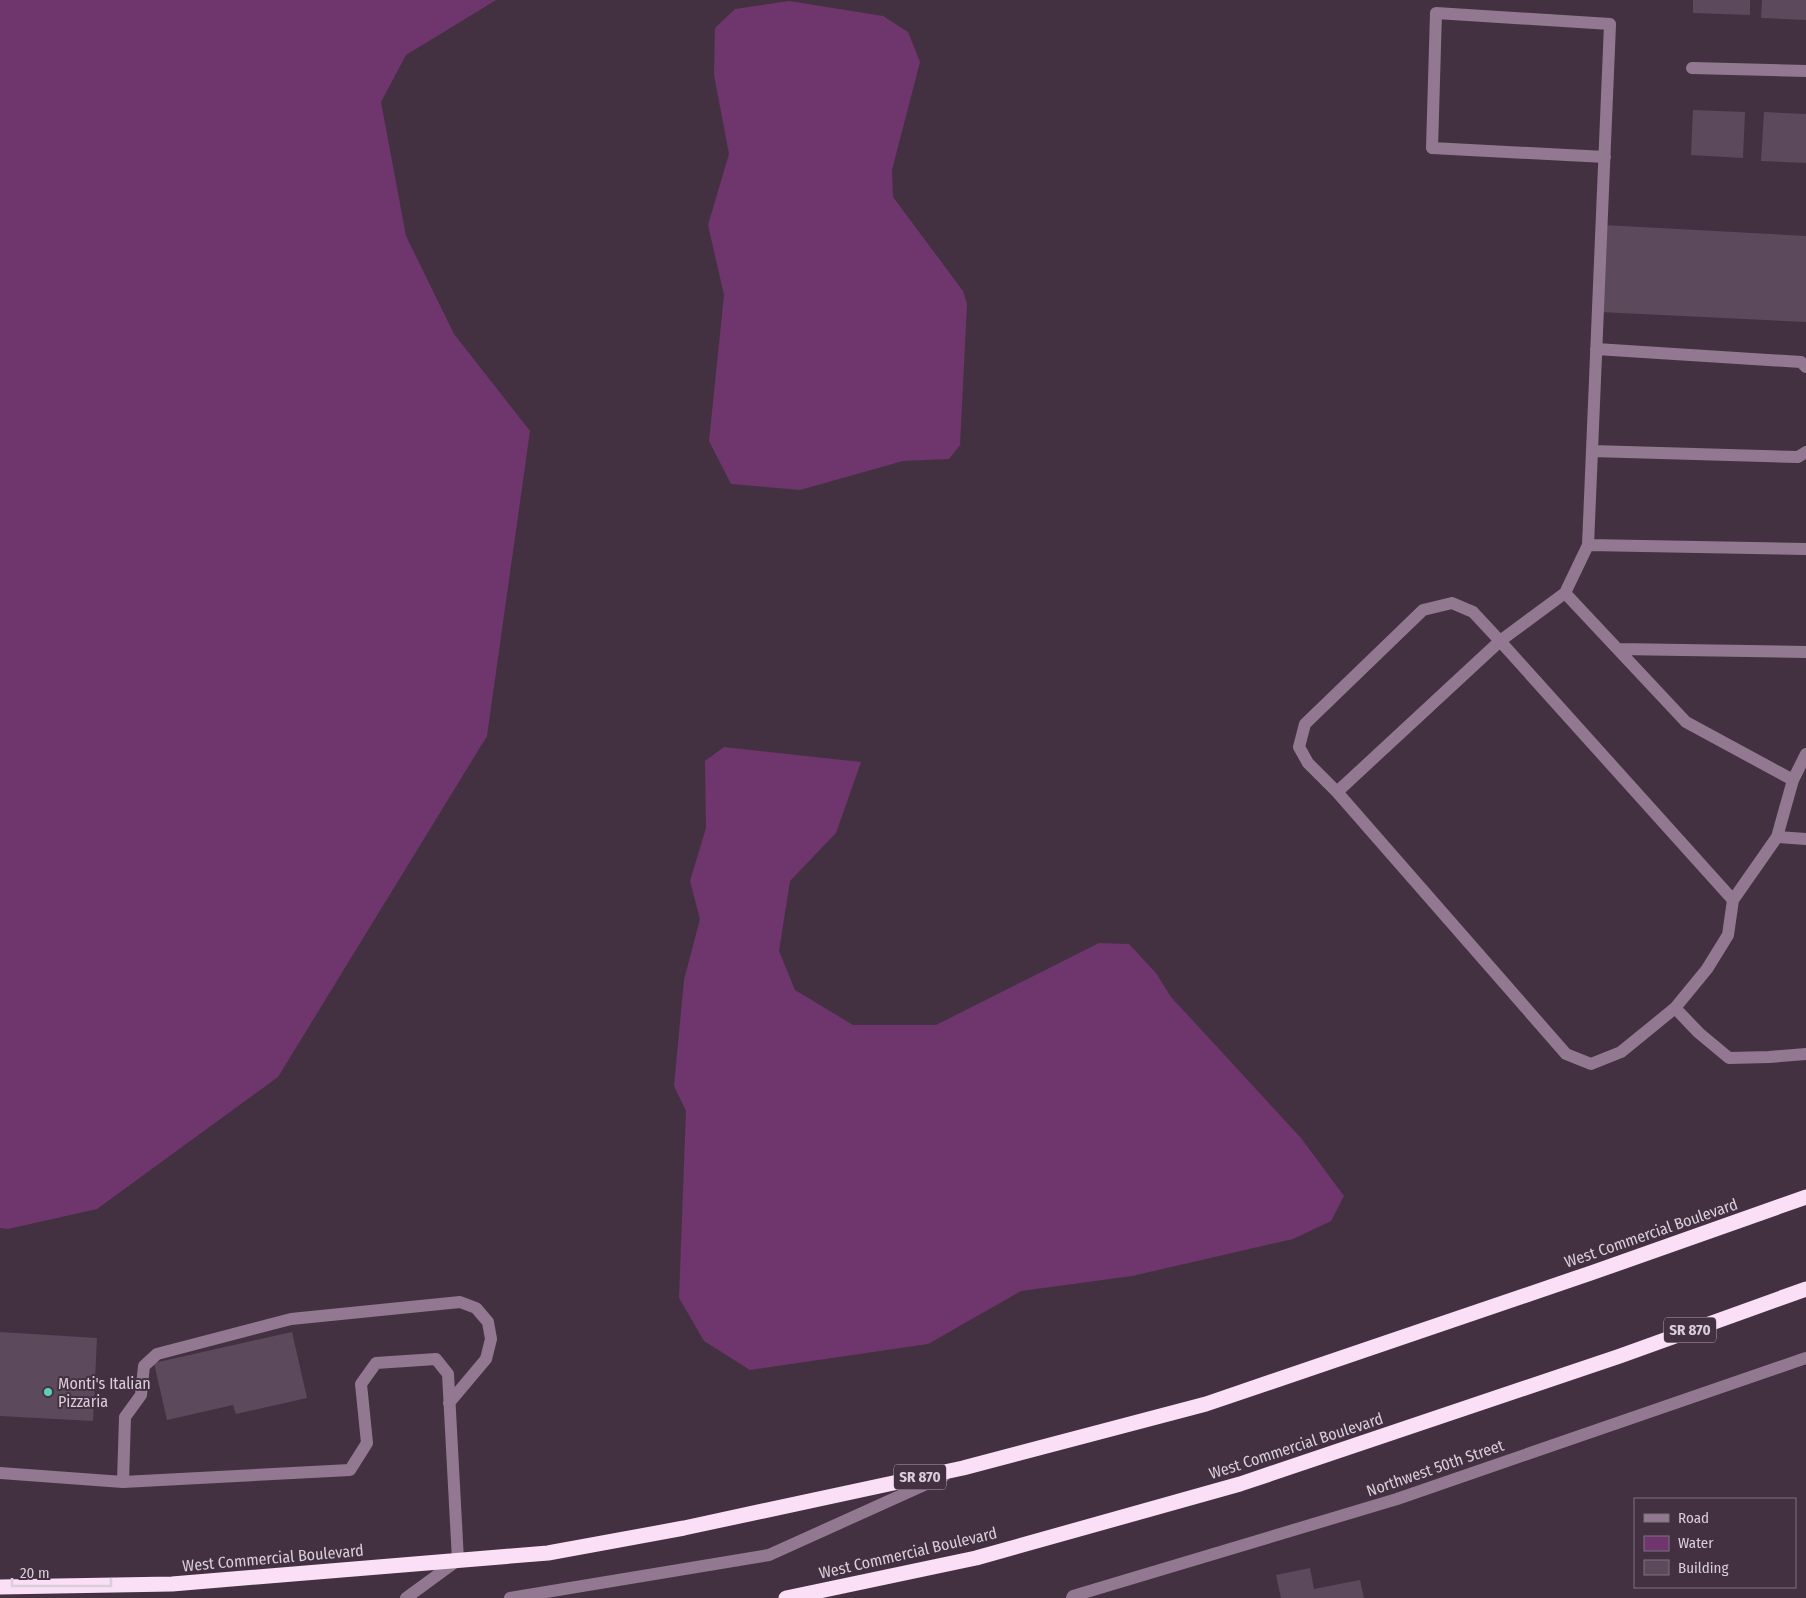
<svg xmlns="http://www.w3.org/2000/svg" width="1806" height="1598" viewBox="0 0 1806 1598" font-family="'Fira Sans Condensed',sans-serif">
<style>
.water{fill:#6e366c}
.building{fill:#5c495b}
.lines{fill:none;stroke-linecap:round;stroke-linejoin:round}
.minor{stroke:#937891;stroke-width:12}
.highway{stroke:#fadff7;stroke-width:15}
.poi-dot{fill:#5eceb8;stroke:#433142;stroke-width:2}
.labels{text-anchor:middle;dominant-baseline:central;stroke-width:4;stroke-linejoin:round;paint-order:stroke}
.shield{fill:#433142;stroke:#ad9fac;stroke-width:1}
.shield-label{font-size:15px;font-weight:bold;fill:#daced9}
.street-label{font-size:16px;fill:#daced9;stroke:#433142}
.poi-label{font-size:16px;fill:#daced9;stroke:#433142;text-anchor:start}
</style>
<rect width="100%" height="100%" fill="#433142"/>
<path class="water" d="M0,0H496L406,55L381,102L406,236L454,334L530,431L487,736L278,1077L97,1209L8,1229L0,1228Z
M789,1L883,16L908,32L920,62L892,170L893,197L963,291L967,304L960,445L949,459L903,461L800,490L731,484L709,441L724,295L708,225L729,154L714,75L715,28L735,9Z
M724,747L861,762L836,833L790,881L779,951L795,990L853,1025H936L1099,943L1129,944L1156,973L1171,997L1301,1138L1344,1196L1331,1221L1293,1239L1132,1276L1021,1291L928,1344L750,1370L704,1341L679,1298L686,1111L674,1086L684,980L700,919L690,881L706,828L705,761Z"/>
<path class="building" d="M1693,0H1750V15L1693,13Z
M1762,0H1806V20L1761,18Z
M1693,110L1745,112L1743,158L1691,155Z
M1764,112L1806,114V163L1761,161Z
M1604,225L1806,236V322L1600,312Z
M0,1332L97,1338L93,1421L0,1416Z
M292,1332L307,1398L236,1414L233,1405L167,1420L154,1363Z
M1310,1568L1314,1589L1360,1580L1364,1598H1281L1276,1575Z"/>
<g class="lines">
<path class="minor" d="M1692,68L1806,71
M1596,349L1801,362L1806,367
M1592,451L1798,457L1806,452
M1588,545C1595,372 1603,198 1610,24L1436,13L1432,148L1605,157
M1806,549L1588,545L1565,593L1500,641L1473,612L1452,603L1423,610L1305,724L1299,747L1308,763L1337,792L1566,1054L1591,1064L1621,1052L1675,1008L1707,969L1728,935L1733,900L1777,837L1793,780L1806,754
M1565,593L1686,722L1793,780
M1618,649L1806,652
M1337,792L1500,641L1733,900
M1777,837L1806,839
M1675,1008L1699,1033L1729,1058L1769,1057L1806,1054
M0,1473L123,1482L350,1470L367,1443L361,1384L376,1363L436,1359L448,1374L458,1560L406,1598
M123,1482L125,1417L141,1395L144,1366L157,1354L291,1319L460,1302L476,1308L488,1322L491,1339L486,1359L449,1403
M510,1598L769,1555L944,1476
M1072,1598L1073,1596L1397,1499L1806,1358"/>
<path class="highway" d="M0,1587L172,1584L548,1553L684,1528L963,1468L1206,1404L1591,1273L1806,1197
M786,1598L976,1558L1240,1484L1620,1356L1806,1289"/>
</g>
<circle class="poi-dot" cx="48" cy="1392" r="5"/>
<g class="labels">
<g class="shield">
<rect x="1664" y="1317.5" width="52" height="25" rx="4"/>
<rect x="894" y="1464.5" width="52" height="25" rx="4"/>
</g>
<g class="shield-label">
<text x="1690" y="1330">SR 870</text>
<text x="920" y="1477">SR 870</text>
</g>
<g class="street-label">
<text transform="translate(1651 1233) rotate(-19)">West Commercial Boulevard</text>
<text transform="translate(1296 1446) rotate(-18)">West Commercial Boulevard</text>
<text transform="translate(1435 1468) rotate(-19)">Northwest 50th Street</text>
<text transform="translate(908 1553) rotate(-13)">West Commercial Boulevard</text>
<text transform="translate(273 1558) rotate(-5)">West Commercial Boulevard</text>
</g>
<g class="poi-label">
<text x="58" y="1383">Monti's Italian<tspan x="58" dy="18">Pizzaria</tspan></text>
</g>
</g>
<rect x="1634" y="1498" width="162" height="90" fill="#433142" stroke="#7f707e"/>
<rect x="1644" y="1514" width="25" height="8" fill="#937891" stroke="#7f707e"/>
<text x="1678" y="1523" font-size="15" fill="#daced9">Road</text>
<rect x="1644" y="1536" width="25" height="15" fill="#6e366c" stroke="#7f707e"/>
<text x="1678" y="1548" font-size="15" fill="#daced9">Water</text>
<rect x="1644" y="1560" width="25" height="15" fill="#5c495b" stroke="#7f707e"/>
<text x="1678" y="1573" font-size="15" fill="#daced9">Building</text>
<path d="M12 1578v8h99v-8" fill="none" stroke="#daced9" stroke-width="2.5"/>
<text x="20" y="1578" font-size="15" fill="#daced9" stroke="#433142" stroke-width="4" paint-order="stroke">20 m</text>
</svg>
